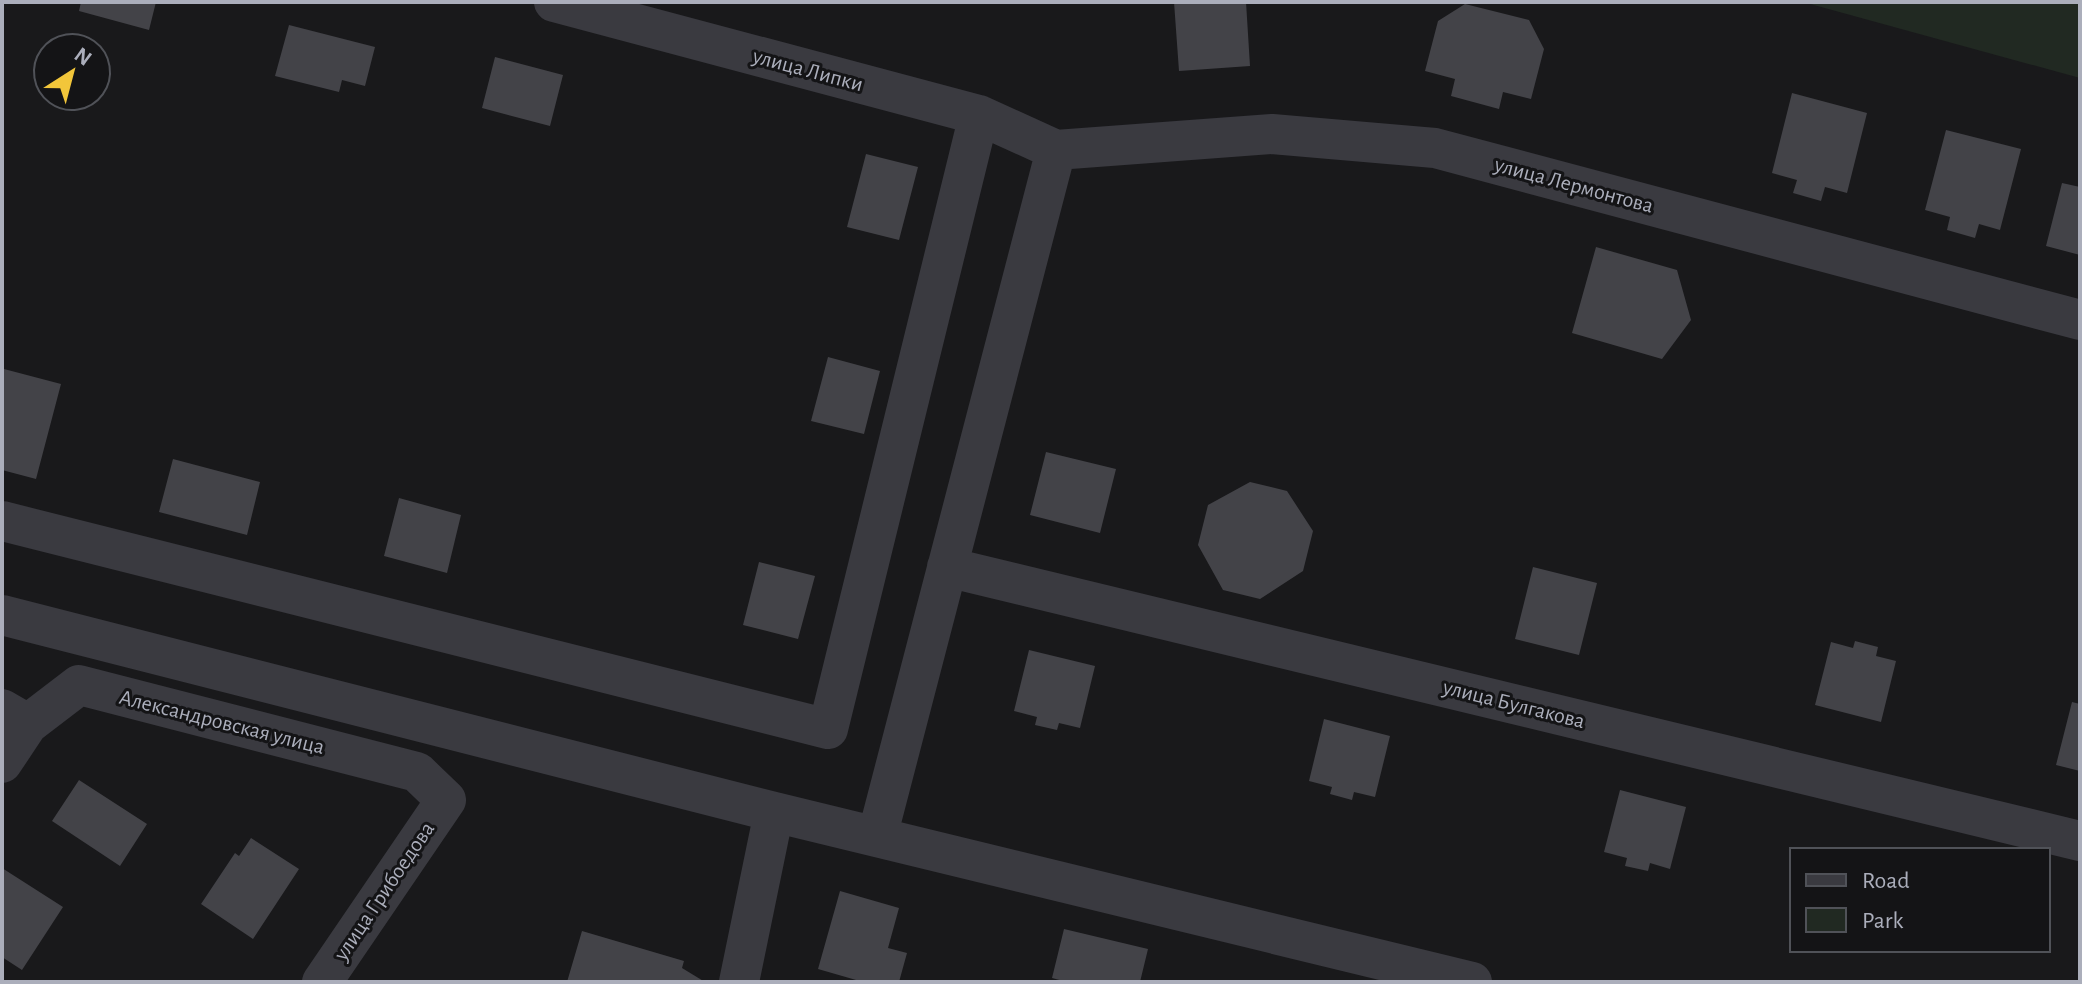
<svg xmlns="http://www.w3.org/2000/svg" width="2082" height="984" viewBox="0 0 2082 984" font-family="'Alegreya Sans',sans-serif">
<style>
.green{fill:#212922}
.building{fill:#434348}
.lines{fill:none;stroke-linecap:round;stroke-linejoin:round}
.minor{stroke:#3a3a40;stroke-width:40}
.labels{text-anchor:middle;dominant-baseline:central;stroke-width:6;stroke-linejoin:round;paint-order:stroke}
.street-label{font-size:22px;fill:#abaebb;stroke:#141416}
</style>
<rect width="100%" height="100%" fill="#19191b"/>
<path class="green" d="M1803,2H2080V78Z"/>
<path class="building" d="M81,2H156L149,30L79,11Z
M1174,2H1246L1250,66L1179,71Z
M1465,4L1529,20L1544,49L1531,99L1503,92L1499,109L1451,96L1455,79L1425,71L1438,21Z
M289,25L375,47L365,86L342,80L339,92L275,76Z
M495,57L563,75L550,126L482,108Z
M1792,93L1867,113L1847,193L1825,187L1821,201L1793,193L1797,180L1772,173Z
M1946,130L2021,149L2000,230L1979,224L1975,238L1947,230L1950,217L1925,210Z
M866,154L918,167L899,240L847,227Z
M2062,183L2080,187V255L2046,246Z
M1596,247L1677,270L1691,320L1662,359L1572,333Z
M828,357L880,371L864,434L811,421Z
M4,369L61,384L36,479L2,470V377Z
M1046,452L1116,469L1100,533L1030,515Z
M173,459L260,482L247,535L159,512Z
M1250,482L1287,491L1313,531L1303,571L1260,599L1223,590L1198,545L1208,505Z
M399,498L461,515L447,573L384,556Z
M759,562L815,576L798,639L743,625Z
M1533,567L1597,583L1579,655L1515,639Z
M1855,641L1878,647L1876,656L1896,661L1881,722L1815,705L1831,642L1853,648Z
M1029,650L1095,666L1080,728L1059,723L1057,730L1035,725L1037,717L1014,711Z
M2072,702L2080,704V771L2056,765Z
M1324,719L1390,736L1375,797L1354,792L1352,800L1330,794L1332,787L1309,781Z
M79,780L147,824L120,866L52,821Z
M1620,790L1686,807L1670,869L1650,863L1648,871L1625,866L1627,858L1604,852Z
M251,838L299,869L253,939L201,904L235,853L239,856Z
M2,868L63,907L22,970L2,957Z
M840,891L899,908L888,948L907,953L899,982H863L818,969Z
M1064,929L1148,949L1140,982H1067L1052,978Z
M582,931L684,961L682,968L705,982H567Z"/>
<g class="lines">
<path class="minor" d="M554,2L979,115L1056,150L1272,134L1435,148L2080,320
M2,521L828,729L979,115
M947,567L2080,841
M2,615L774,812L1472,982
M2,709L28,724L79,685L417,772L446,800L322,982
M2,763L28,724
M877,837L1056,150
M739,982L774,812"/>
</g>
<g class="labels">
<g class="street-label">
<text transform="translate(808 70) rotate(15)">улица Липки</text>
<text transform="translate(1574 185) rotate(15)">улица Лермонтова</text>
<text transform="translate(1514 704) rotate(14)">улица Булгакова</text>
<text transform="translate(222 722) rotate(14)">Александровская улица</text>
<text transform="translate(384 891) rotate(-56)">улица Грибоедова</text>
</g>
</g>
<rect width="2082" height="984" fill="none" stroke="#abaebb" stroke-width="8"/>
<rect x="1790" y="848" width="260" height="104" fill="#141416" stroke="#505258" stroke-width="2"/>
<rect x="1806" y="874" width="40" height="12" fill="#3a3a40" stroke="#505258" stroke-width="2"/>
<text x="1862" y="888" font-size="24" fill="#abaebb">Road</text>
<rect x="1806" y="908" width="40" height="24" fill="#212922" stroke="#505258" stroke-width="2"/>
<text x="1862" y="928" font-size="24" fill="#abaebb">Park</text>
<g transform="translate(72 72) rotate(36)"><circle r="38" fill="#141416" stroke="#505258" stroke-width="2"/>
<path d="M0-6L14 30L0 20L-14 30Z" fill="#f2c63a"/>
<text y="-12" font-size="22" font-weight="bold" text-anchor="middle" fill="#abaebb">N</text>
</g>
</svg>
